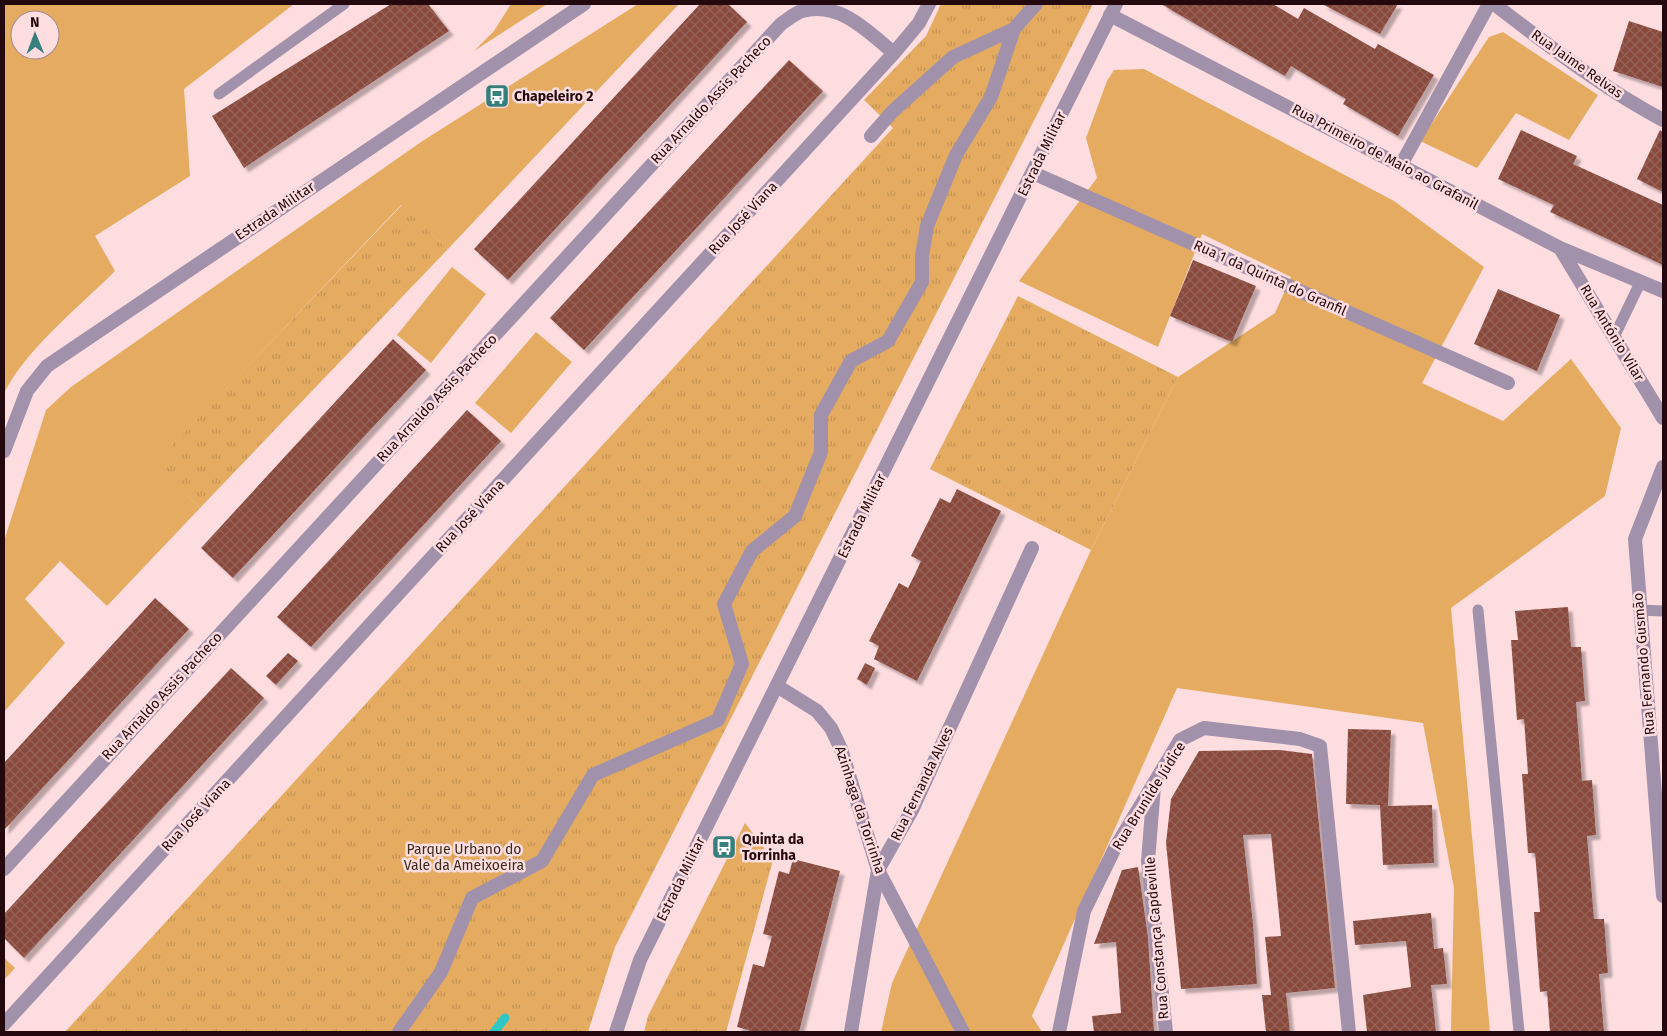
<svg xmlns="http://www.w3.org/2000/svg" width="1667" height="1036" viewBox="0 0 1667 1036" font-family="'Fira Sans',sans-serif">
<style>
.grass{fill:#e5ac61;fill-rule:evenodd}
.park{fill:url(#park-tufts)}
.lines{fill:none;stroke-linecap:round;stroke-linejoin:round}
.stream{stroke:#2fc7c3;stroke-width:9}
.building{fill:url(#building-cross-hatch);filter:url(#shadow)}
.service{stroke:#a191ab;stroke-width:11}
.pedestrian{stroke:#a191ab;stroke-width:14}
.minor{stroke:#a191ab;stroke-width:14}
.labels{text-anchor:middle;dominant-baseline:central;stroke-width:5;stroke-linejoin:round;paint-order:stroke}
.street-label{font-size:14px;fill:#23090d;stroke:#fedde0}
.poi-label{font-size:14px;font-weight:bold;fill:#23090d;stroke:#fedde0;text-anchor:start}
.park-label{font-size:14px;fill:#3a2c1a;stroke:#fedde0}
</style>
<defs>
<pattern id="park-tufts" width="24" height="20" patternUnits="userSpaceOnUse" patternTransform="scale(1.25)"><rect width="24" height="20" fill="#e5ac61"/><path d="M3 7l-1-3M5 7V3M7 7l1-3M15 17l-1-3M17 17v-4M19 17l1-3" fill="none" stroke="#c49353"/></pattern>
<pattern id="building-cross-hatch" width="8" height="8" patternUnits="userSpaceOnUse" patternTransform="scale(1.25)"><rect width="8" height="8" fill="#89493c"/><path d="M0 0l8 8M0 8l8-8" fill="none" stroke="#96645a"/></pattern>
<filter id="shadow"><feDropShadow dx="4.5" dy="4.5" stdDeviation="1" flood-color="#0004"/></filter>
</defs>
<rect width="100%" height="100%" fill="#fedde0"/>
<path class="grass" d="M4,4H294L184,89L190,176L95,236L115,271C78,308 28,347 4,393ZM20,20H50V50H20Z
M511,4H547L474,51L494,31Z
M638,4H679L448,249L401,205L155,464L200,508L107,606L60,561L25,599L65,643L4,712V541L46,410L71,387L421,142Z
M1503,32L1598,95L1569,140L1516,113L1477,168L1420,141L1489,37Z
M1144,69L1394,201L1484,267L1422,383L1503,421L1571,359L1621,428L1605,496L1451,608L1490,1032H1451L1454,888L1423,723L1177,688L1032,1016L1042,1032H881L892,983L1091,550L1178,377L1275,313L1291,277L1202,234L1158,347L1019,281L1097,178L1086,138L1107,81L1114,70Z
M452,267L486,294L431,363L397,335Z
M536,332L572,362L511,433L475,403Z
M4,958L15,968L4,980Z"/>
<path class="park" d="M941,4H1093L615,947L588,1032H65L893,128L864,100L926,36Z
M402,205L448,249L200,508L154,464Z
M1018,296L1178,377L1091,550L930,469Z
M745,823L773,860L726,1032H644L648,1016Z"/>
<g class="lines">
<path class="stream" d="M494,1032L505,1018"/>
</g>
<path class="building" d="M391,4H428L449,31L244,168L212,116Z
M700,4H728L747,22L508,280L474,249Z
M1161,4H1273L1298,19L1304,8L1375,49L1378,44L1434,75L1398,136L1343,104L1346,99L1291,66L1285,76Z
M1322,4H1398L1380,34Z
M1629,21L1663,32V87L1613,71Z
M789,60L823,91L584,350L550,318Z
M1521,130L1577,156L1573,164L1663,205V265L1550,212L1554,205L1498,179Z
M1660,130L1663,132V192L1637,179Z
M1193,260L1256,286L1232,342L1170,316Z
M1498,289L1560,315L1537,371L1474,344Z
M393,339L426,370L233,578L201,548Z
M467,410L501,441L311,647L277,617Z
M957,489L1001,511L917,681L874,659L879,646L869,641L899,583L908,588L915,574L921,561L911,556L940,498L950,503Z
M155,598L189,629L4,830V763Z
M1568,607L1571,647H1581L1585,701L1576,702L1582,781L1592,780L1596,835L1587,836L1594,919H1604L1608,973L1599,974L1604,1032H1550L1547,991L1540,992L1534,912H1540L1535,853H1528L1522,774H1528L1524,719L1517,720L1511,640H1518L1515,611Z
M288,653L298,661L276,685L266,676Z
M865,663L875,668L867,685L857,679Z
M231,668L264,698L24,958L4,938V914Z
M1348,729L1391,730L1388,806L1432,805L1434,863L1383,865L1380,805L1346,804Z
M1280,750L1312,754L1335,988L1286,993L1290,1032H1266L1262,995H1271L1265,937L1281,936L1271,834L1243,835L1253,924L1257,984L1181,989L1166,843L1171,799L1199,751Z
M793,859L840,871L799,1032H748L749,1030L737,1027L753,964L764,967L772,936L763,934L779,871L789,874Z
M1138,867L1148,937L1154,1032H1094L1092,1016L1121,1013L1116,942L1094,944L1122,870Z
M1431,913L1434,949L1443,948L1447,984L1431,985L1436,1032H1367L1363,995L1411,987L1406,941L1355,945L1353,921Z"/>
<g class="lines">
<path class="service" d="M219,94L344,4
M1614,337L1641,281
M1478,610L1519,1032
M1639,610L1663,611"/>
<path class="pedestrian" d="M871,136L892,112L953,57L1014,29L1036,4
M399,1032L441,972L472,898L542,861L593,775L718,720L742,664L724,604L752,551L795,516L821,452V415L851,361L888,341L922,282V256L927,226L956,155L991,97L1014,29"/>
<path class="minor" d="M1494,4C1548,45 1602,88 1663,120
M1110,15L1560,248L1663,291
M1401,165L1489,4
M1033,173L1508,383
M1560,248L1663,418
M4,451L27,391L47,366L584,4
M1663,467L1635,539L1663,896
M777,686L817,711L831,728L841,749L878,870L963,1032
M1154,786L1148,861L1166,1032
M4,869L781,24C787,20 795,13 802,11C840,1 867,31 894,53
M4,1024L894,53L919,23L929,4
M616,1032L640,960L1116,4
M851,1032L878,870L912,810L1032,548
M1059,1032L1084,911L1115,848L1180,740L1204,728L1300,739L1320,746L1349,1032"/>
</g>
<defs>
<symbol id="bus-square" viewBox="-11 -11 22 22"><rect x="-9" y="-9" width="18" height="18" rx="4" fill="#367f7c" stroke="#fedde0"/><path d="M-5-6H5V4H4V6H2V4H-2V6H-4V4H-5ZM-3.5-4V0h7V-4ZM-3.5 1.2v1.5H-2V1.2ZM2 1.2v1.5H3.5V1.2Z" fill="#fff"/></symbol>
</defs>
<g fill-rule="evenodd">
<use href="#bus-square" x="483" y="82" width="28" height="28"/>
<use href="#bus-square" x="710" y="833" width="28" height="28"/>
</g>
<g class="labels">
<g class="street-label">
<text transform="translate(1577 64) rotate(35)">Rua Jaime Relvas</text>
<text transform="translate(711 100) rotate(-47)">Rua Arnaldo Assis Pacheco</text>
<text transform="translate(1042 154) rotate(-64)">Estrada Militar</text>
<text transform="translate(1385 157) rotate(28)">Rua Primeiro de Maio ao Grafanil</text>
<text transform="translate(275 211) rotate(-34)">Estrada Militar</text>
<text transform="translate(743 218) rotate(-47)">Rua José Viana</text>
<text transform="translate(1270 278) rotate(24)">Rua 1 da Quinta do Granfil</text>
<text transform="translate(1612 333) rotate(59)">Rua António Vilar</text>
<text transform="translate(437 398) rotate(-47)">Rua Arnaldo Assis Pacheco</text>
<text transform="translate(470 516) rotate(-47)">Rua José Viana</text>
<text transform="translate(862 516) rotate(-64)">Estrada Militar</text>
<text transform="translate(1644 664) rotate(-95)">Rua Fernando Gusmão</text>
<text transform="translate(162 696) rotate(-47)">Rua Arnaldo Assis Pacheco</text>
<text transform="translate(922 784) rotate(-64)">Rua Fernanda Alves</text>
<text transform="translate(1149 796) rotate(-58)">Rua Brunilde Júdice</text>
<text transform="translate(860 810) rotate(72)">Azinhaga da Torrinha</text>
<text transform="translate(196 815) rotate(-47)">Rua José Viana</text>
<text transform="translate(681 879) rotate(-64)">Estrada Militar</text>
<text transform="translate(1157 938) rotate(-95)">Rua Constança Capdeville</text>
</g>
<g class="poi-label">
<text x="514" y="96">Chapeleiro 2</text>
<text x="742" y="839">Quinta da<tspan x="742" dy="16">Torrinha</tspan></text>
</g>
<g class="park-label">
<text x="464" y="849">Parque Urbano do<tspan x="464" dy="16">Vale da Ameixoeira</tspan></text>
</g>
</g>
<rect width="1667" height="1036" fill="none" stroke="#23090d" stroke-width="10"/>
<g transform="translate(35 35) rotate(359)"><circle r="24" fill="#fedde0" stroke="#a6888c"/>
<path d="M0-4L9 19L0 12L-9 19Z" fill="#367f7c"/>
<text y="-8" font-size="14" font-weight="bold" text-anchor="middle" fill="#23090d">N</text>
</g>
</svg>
